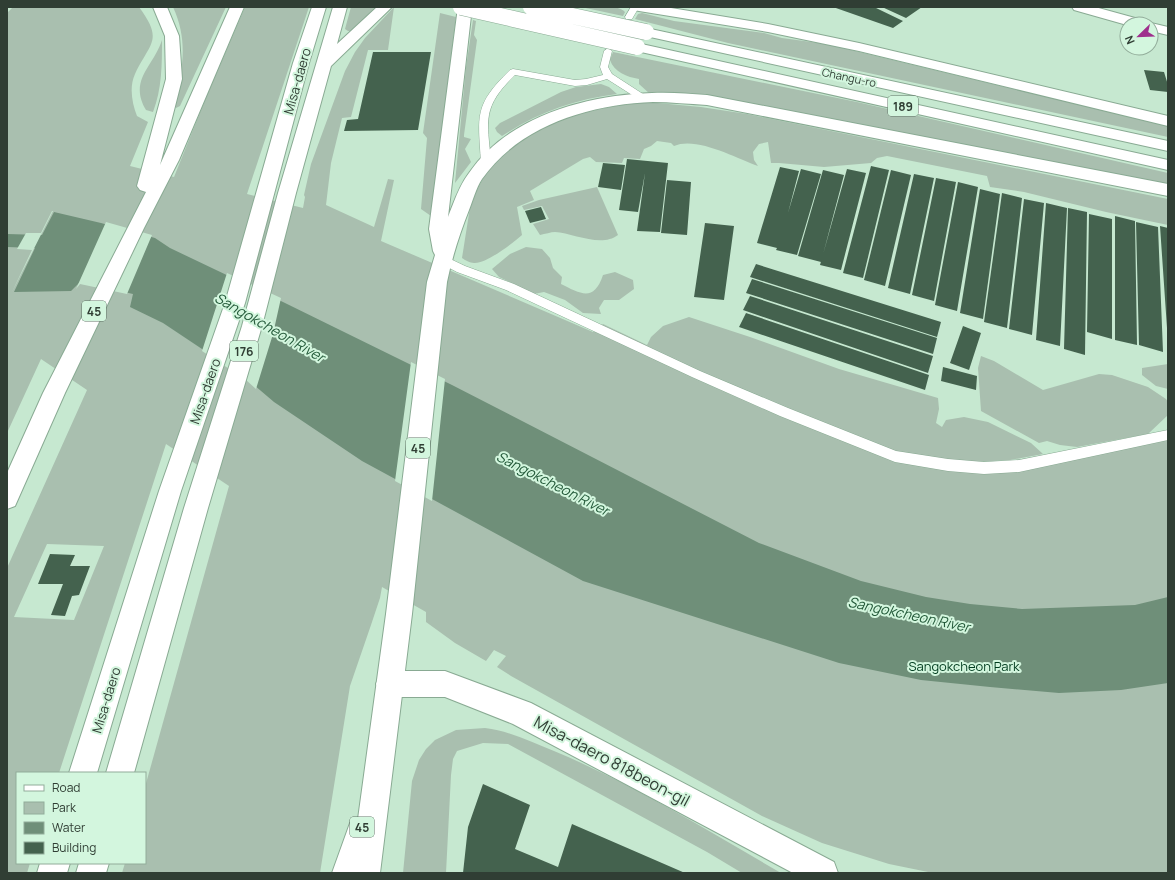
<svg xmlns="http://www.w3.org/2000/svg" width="1175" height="880" viewBox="0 0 1175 880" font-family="Manrope,sans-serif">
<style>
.green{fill:#a9bfaf;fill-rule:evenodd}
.water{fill:#6f8f79}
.pier{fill:#c6e8d0}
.building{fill:#44624e}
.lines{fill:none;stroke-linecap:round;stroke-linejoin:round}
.lane-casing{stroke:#89aa93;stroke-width:1}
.street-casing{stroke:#89aa93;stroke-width:2}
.primary-casing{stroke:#89aa93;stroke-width:2}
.lane{fill:#fff;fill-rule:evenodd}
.street{fill:#fff;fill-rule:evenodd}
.primary{fill:#fff;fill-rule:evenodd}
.primary-bridge-casing{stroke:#89aa93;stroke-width:17;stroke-linecap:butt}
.primary-bridge{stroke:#fff;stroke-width:16}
.labels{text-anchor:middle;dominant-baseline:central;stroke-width:4;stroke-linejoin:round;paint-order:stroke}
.far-street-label{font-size:11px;fill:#303e34;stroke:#d3f6de}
.shield{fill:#d3f6de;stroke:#617567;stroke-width:1}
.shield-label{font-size:12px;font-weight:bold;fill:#303e34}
.street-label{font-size:13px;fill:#303e34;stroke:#d3f6de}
.park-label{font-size:13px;fill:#003c1e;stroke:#d3f6de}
.water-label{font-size:14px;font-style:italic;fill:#245a3a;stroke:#d3f6de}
.near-street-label{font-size:16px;fill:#303e34;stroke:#d3f6de}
</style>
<rect width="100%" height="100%" fill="#c6e8d0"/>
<path class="green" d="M13,7H139C164,41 150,42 135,74C129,87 132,103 137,116L148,122L130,166L174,177L207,95L245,7H309L247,194L303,208L305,197L304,195L311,164L345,71L355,52L365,38L394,7L388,50H368L351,117L342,118L331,163L326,205L374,227L388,179L394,180L381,241L593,332L603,324L647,345L651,337L663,326L689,317L750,337L839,369L938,398L939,409L936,423L942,427L946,420L964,417L988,422L1031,443L1043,454L1010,460L975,462L1010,461L1168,432V873H933L889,864L822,843L762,816L511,676L497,667L506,656L494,650L486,661L455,643L426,622V612L382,587L380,598L371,625L350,686L320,873H122L125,863H145V787L229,486L166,444L59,773H17V863H30L27,873H7V568L87,390L41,359L7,433V13ZM47,544L104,546L74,620L14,617Z
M173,7H226L180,106L176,108L175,105C182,69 189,42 173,7Z
M351,7H379L352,31H348L345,29Z
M581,7C591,7 619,4 625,12L623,16Z
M440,13L456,17L431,216L421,209L427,138L423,133Z
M642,13L674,21L764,33L782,38L826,44L1168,126V137L728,43L635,19L638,14Z
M473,20L476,21L474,35L477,40L464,135V137L471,139L465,149L471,162L455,183L466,67Z
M162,40C162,64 162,89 153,112L146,110C128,80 154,66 162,40Z
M613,52L857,102L1168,173V185L751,104C717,98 685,93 650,94L639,84V79C627,77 614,72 610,60Z
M601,84L609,87L617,94C575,99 537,113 502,136L497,132L495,128L500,123L561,92L576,87Z
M647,102L701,107L747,114L1168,199V225L1106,212L1024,192L990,187L987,176L887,156L877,158L871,163L824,167L779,163H771L768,142L759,144L753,152L754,160L758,166C736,158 696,136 674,146L671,143L657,141L651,146L644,149L640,159L624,158L622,163L596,162L590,157L583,159L530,191L534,200L517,207L522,235C513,243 486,264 474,263C470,263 465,260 462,258L471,201L487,171L511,148L536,130L573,115L619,105Z
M597,187L618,235C601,248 573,233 555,232C551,232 545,234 540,235L533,224L549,219L542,206L524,210L522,206L539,200Z
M526,247L542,249L550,258L553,268L562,277L561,284C581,294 594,302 603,275L615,272L633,280L634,289L619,300H604L599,308L601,314L583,313L565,300L544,292L534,294L499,277L492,269L510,254Z
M981,356L994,361L1043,390L1099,374L1112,375L1148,387L1166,399L1168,402V415L1148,434L1077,447L1060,445L1047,441L1039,443L981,411L978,368Z
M1168,364V389L1156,386L1142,375V368Z
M485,728C510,731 531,742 554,751C633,784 707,830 781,873H742L707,852L508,744L483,743L457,751L453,759L451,775L446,873H403L412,781L419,760L426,749L435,740L456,730Z"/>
<path class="water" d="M54,212L101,223L155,238L170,248L283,302L452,385L759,543L861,581L926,597L970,604L1022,609L1135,605L1168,597V683L1121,690L1059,693L990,687L921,680L839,663L583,581L362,461L274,402L247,379L163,323L130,307L133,294L80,282L71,291L14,292L35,248L7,247V234L42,235Z"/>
<path class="pier" d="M52,211H53L12,292L32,250L17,249L26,233H41Z
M106,222L152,235L127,294L80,284L76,289Z
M227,273L281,298L273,334L256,389L246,380L202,351Z
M411,362L445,379L432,501L395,481Z"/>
<path class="building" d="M833,7H874L903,21L893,28Z
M882,7H922L906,18Z
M373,52H431L418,130L344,131L347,120L358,119Z
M1144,70L1164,72L1168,85V92L1150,90Z
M627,159L668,163L660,232L637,231L645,173L638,212L619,210Z
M603,163L625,165L621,190L598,187Z
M871,166L889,170L863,278L843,273Z
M780,167L799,171L788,213L801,169L821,174L797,255L776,250L777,248L757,243Z
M847,169L866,173L841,270L820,265Z
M823,170L844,175L821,262L798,256Z
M891,170L911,175L885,286L864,280Z
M914,174L934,178L910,294L888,288Z
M936,178L956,182L934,301L912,295Z
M667,180L691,182L687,235L661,233Z
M958,182L978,187L957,311L935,305Z
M980,189L1000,194L983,319L960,313Z
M1002,193L1022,198L1007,328L984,322Z
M1024,199L1044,203L1032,335L1009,329Z
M1046,203L1067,208L1060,346L1036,340Z
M541,207L546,219L530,223L525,211Z
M1068,208L1087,212L1085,355L1064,349Z
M1089,214L1112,219V339L1087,332Z
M1115,216L1135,221L1137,345L1115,340Z
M1136,222L1158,227L1163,352L1139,345Z
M705,223L734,226L724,300L694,297Z
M1160,226L1168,228V328H1167Z
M756,264L941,322L937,337L750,277Z
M752,279L937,338L933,354L746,293Z
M750,296L933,356L928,373L743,310Z
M746,313L929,375L925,390L739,327Z
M963,326L981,333L969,370L950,363Z
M943,367L977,376L976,390L941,381Z
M50,554L75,555L70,566H90L79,595L72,596L65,616L51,615L63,584H38Z
M483,784L530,805L515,849L558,867L572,824L685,873H463L468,827Z"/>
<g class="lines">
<defs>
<path id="lane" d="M631,7H639L632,19H626L625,17Z
M608,48L612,51L608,67L612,74L646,96L648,98L646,100H640L607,79L587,85L575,86L515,75C482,107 487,119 491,162L486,165L482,164L481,162C478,115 474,105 510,70L513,69L575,80L586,79L603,75L600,67L604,51Z
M442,255L465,266L514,284L700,371L788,408L896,451L948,459L984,462L1019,460L1168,430V440L1019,472L984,474L948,471L895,462L780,416L692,377L506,290L457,272L438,262L436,259L438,256Z"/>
<path id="street" d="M1072,7H1095L1146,21L1148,23H1151L1168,27V35L1151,31V24L1127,25L1074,10Z
M389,671H445L531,703L834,862L838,873H793L513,724L445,697H389L380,693L376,684L380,675Z"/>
<path id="primary" d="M153,7H167L179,36L182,79L160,165L230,7H244L179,160L144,228L65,393L15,506L7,509V473L43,393L146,192L140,190L137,186L166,79L165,36Z
M312,7H326L309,63L245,303L181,491L97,773H69L159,491L225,303L293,63Z
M333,7H347L337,44L377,7H392L331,66L296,193L262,326L208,508L134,773H106L184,508L242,326L278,193Z
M458,7H472L448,217C454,202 459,186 469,173C508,116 587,95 652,93C671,92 689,94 707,95L1168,184V196L707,105C689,104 671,102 653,102C590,104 519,126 482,179C476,188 473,200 469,210C460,233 452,257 447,282L412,614L380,873H332L350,823L358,819L386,614L427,282L435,255L433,251L429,229Z
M632,7H665L768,24L859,43L1168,116V126L859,51L768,32L639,11L634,10Z
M646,28L1168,141V151L641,35L639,32L641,29Z
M637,43L1168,160V170L632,50L630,47L632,44Z
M40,863H70L67,873H37Z
M79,863H109L106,873H76Z"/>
</defs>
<use href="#lane" class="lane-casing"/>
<use href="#street" class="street-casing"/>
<use href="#primary" class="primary-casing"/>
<use href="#lane" class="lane"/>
<use href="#street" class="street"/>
<use href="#primary" class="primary"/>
<defs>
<path id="primary-bridge" d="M461,7L637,47
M531,7L646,32"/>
</defs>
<use href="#primary-bridge" class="primary-bridge-casing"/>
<use href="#primary-bridge" class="primary-bridge"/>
</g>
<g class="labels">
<g class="far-street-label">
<text transform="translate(849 77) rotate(12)">Changu-ro</text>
</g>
<g class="shield">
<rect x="888" y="96" width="30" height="20" rx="3"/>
<rect x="82" y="301" width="24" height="20" rx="3"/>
<rect x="230" y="341" width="28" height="20" rx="3"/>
<rect x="406" y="438" width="24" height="20" rx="3"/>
<rect x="350" y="817" width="24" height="20" rx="3"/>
</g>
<g class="shield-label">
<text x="903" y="106">189</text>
<text x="94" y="311">45</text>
<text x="244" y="351">176</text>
<text x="418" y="448">45</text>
<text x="362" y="827">45</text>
</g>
<g class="street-label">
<text transform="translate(297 81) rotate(-74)">Misa-daero</text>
<text transform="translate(205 391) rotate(-71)">Misa-daero</text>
<text transform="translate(106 700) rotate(-73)">Misa-daero</text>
</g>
<g class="park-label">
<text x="964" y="666">Sangokcheon Park</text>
</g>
<g class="water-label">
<text transform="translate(270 327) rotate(30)">Sangokcheon River</text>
<text transform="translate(553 483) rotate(27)">Sangokcheon River</text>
<text transform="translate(909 614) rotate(12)">Sangokcheon River</text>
</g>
<g class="near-street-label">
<text transform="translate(612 761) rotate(28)">Misa-daero 818beon-gil</text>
</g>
</g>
<rect width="1175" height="880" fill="none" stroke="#303e34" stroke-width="16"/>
<rect x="16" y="772" width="130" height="92" fill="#d3f6de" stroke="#92ac9a"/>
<rect x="24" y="785" width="20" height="6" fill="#ffffff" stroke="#92ac9a"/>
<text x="52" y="792" font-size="12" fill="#303e34">Road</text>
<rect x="24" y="802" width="20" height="12" fill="#a9bfaf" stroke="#92ac9a"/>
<text x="52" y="812" font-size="12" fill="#303e34">Park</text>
<rect x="24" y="822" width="20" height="12" fill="#6f8f79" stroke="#92ac9a"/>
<text x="52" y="832" font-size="12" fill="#303e34">Water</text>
<rect x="24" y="842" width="20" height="12" fill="#44624e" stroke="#92ac9a"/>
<text x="52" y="852" font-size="12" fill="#303e34">Building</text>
<g transform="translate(1139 36) rotate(247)"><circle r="19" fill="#d3f6de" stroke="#92ac9a"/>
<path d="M0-3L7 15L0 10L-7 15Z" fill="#9f2f8d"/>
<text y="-6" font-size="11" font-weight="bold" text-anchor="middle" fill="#303e34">N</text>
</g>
</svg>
